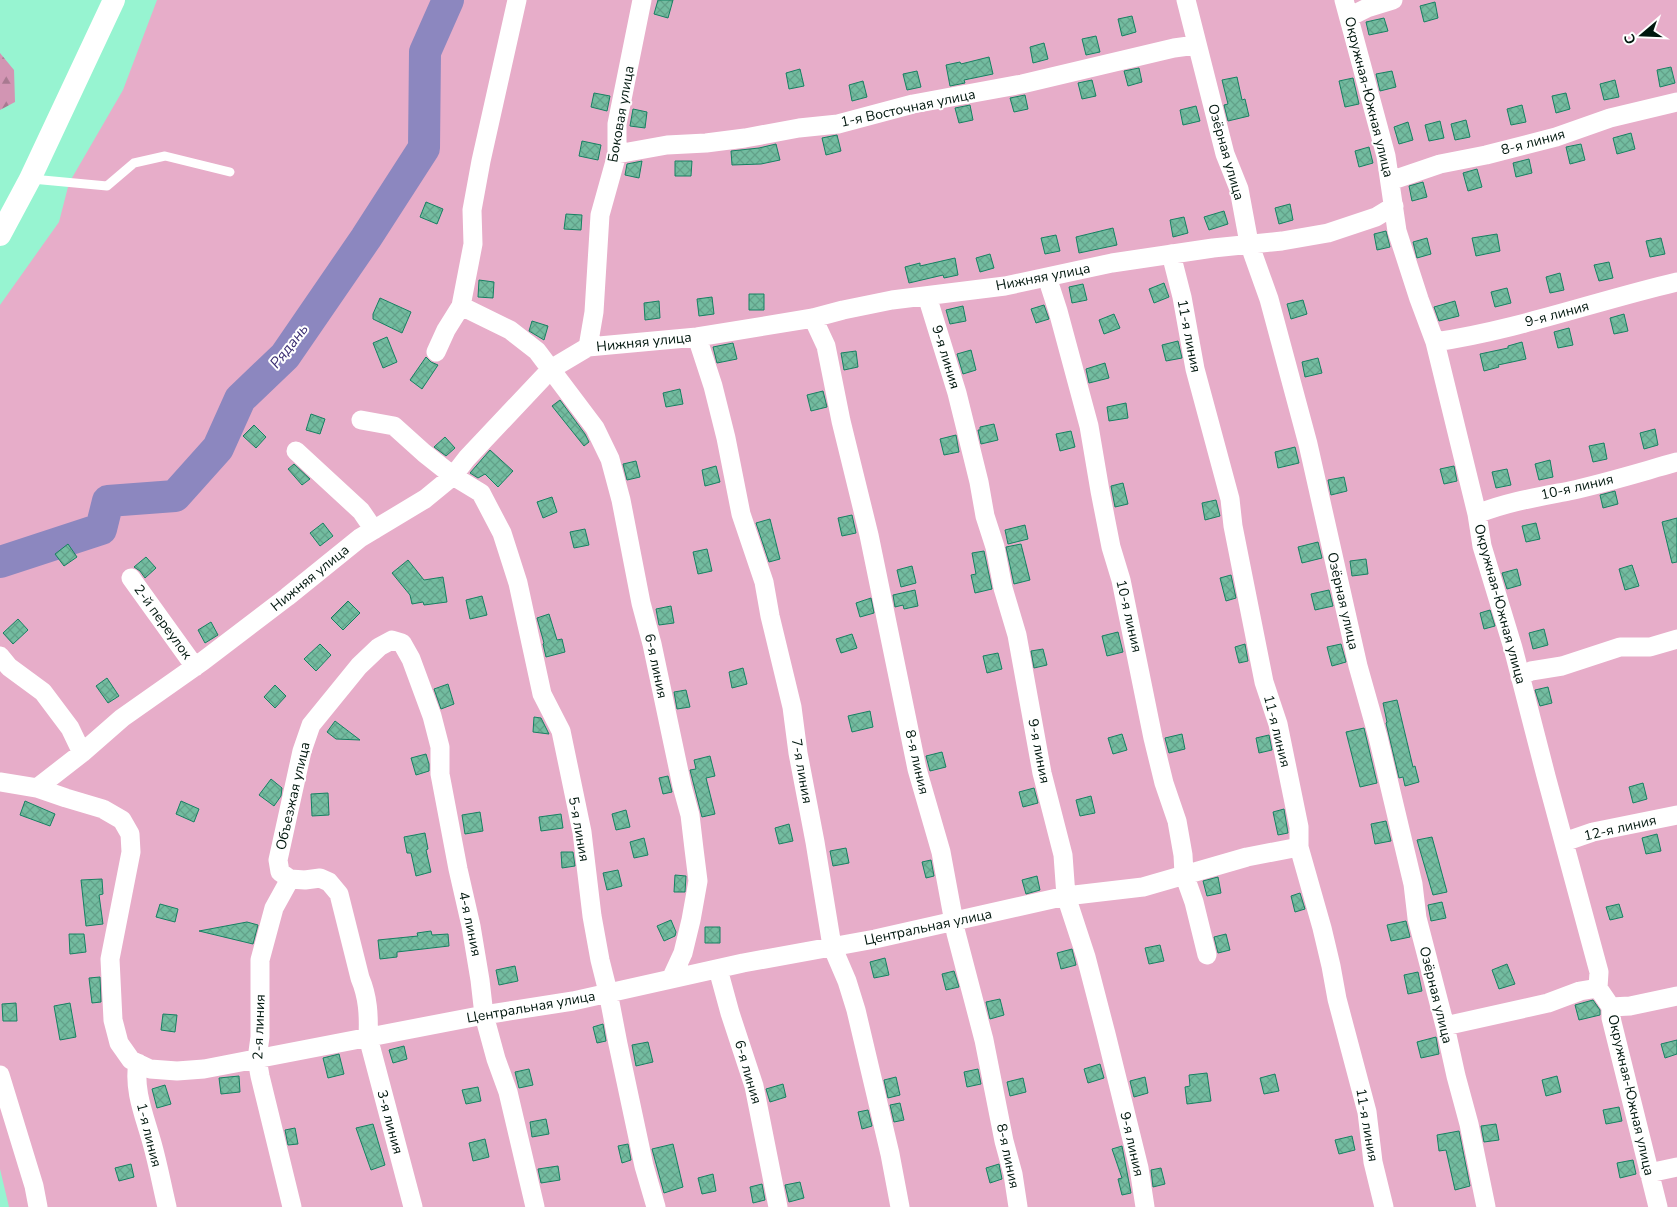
<svg xmlns="http://www.w3.org/2000/svg" width="1677" height="1207" viewBox="0 0 1677 1207" font-family="'Nunito Sans',sans-serif">
<style>
.forest{fill:url(#forest-firs)}
.garden{fill:#e7adc9}
.lines{fill:none;stroke-linecap:round;stroke-linejoin:round}
.river{stroke:#8c87bf;stroke-width:32}
.building{fill:url(#building-cross-hatch);stroke:#178062}
.service{stroke:#fff;stroke-width:9}
.minor{stroke:#fff;stroke-width:19}
.tertiary{stroke:#fff;stroke-width:22}
.labels{text-anchor:middle;dominant-baseline:central;stroke-width:4;stroke-linejoin:round;paint-order:stroke}
.street-label{font-size:14px;fill:#00170e;stroke:#fff}
.water-label{font-size:15px;font-style:italic;fill:#3b2e72;stroke:#fff}
</style>
<defs>
<pattern id="forest-firs" width="22" height="20" patternUnits="userSpaceOnUse" patternTransform="scale(1.25)"><rect width="22" height="20" fill="#d295b3"/><path d="M5 1l3.5 6h-7zM16 11l3.5 6h-7z" fill="#a87990"/></pattern>
<pattern id="building-cross-hatch" width="8" height="8" patternUnits="userSpaceOnUse" patternTransform="scale(1.25)"><rect width="8" height="8" fill="#73bca0"/><path d="M0 0l8 8M0 8l8-8" fill="none" stroke="#62a189"/></pattern>
</defs>
<rect width="100%" height="100%" fill="#97f4d1"/>
<path class="forest" d="M0,53L14,70L15,102L0,110Z"/>
<path class="garden" d="M157,0H1677V1207H9L0,1169V305L59,222L69,183L123,90Z"/>
<g class="lines">
<path class="river" d="M0,562L101,529L108,501L175,496L218,448L240,399L285,356L366,238L424,148L425,52L448,0"/>
</g>
<path class="building" d="M658,0H673L668,18L654,14Z
M1435,2L1438,18L1424,22L1420,6Z
M1132,16L1136,32L1122,36L1118,19Z
M1384,18L1388,31L1369,35L1366,22Z
M1096,36L1100,52L1086,55L1082,39Z
M1044,43L1048,59L1033,63L1030,47Z
M989,57L993,74L964,80L965,83L950,86L946,65L960,62L961,64Z
M1671,67L1675,83L1660,87L1657,70Z
M1139,68L1142,82L1128,86L1124,71Z
M800,69L804,86L789,89L786,73Z
M917,71L921,87L907,90L903,74Z
M1392,71L1396,87L1380,91L1376,74Z
M1237,77L1242,100L1245,99L1249,116L1228,121L1224,105L1228,104L1222,80Z
M1353,78L1359,104L1345,107L1339,81Z
M1092,80L1096,96L1082,99L1078,83Z
M1615,80L1619,97L1604,100L1600,84Z
M863,81L867,97L852,101L849,85Z
M594,93L610,96L607,111L591,107Z
M1566,93L1570,109L1556,113L1552,96Z
M1025,95L1028,109L1014,112L1010,98Z
M970,105L973,120L959,123L955,108Z
M1522,105L1526,122L1511,125L1507,109Z
M1196,106L1200,121L1183,125L1180,110Z
M633,109L647,112L645,128L630,126Z
M1466,120L1470,137L1455,140L1451,124Z
M1440,121L1444,138L1429,141L1425,125Z
M1408,122L1413,140L1399,144L1394,127Z
M1631,133L1635,149L1617,154L1613,138Z
M837,135L841,151L826,155L822,138Z
M582,141L601,145L598,160L579,156Z
M776,144L780,160L761,164L732,165L731,151L759,148Z
M1581,144L1585,160L1570,164L1566,147Z
M1369,147L1373,163L1359,167L1355,151Z
M1529,159L1532,173L1516,177L1513,163Z
M642,161L639,178L625,175L627,164Z
M675,161H692L691,176H675Z
M1477,169L1482,187L1468,191L1463,173Z
M1423,182L1427,197L1412,201L1409,186Z
M426,202L443,209L437,224L420,217Z
M1290,204L1293,220L1279,224L1275,208Z
M1224,211L1228,224L1209,230L1204,217Z
M566,214L582,215L581,230L564,229Z
M1184,217L1188,233L1173,237L1170,220Z
M1113,228L1117,245L1079,253L1076,237Z
M1386,231L1390,247L1377,250L1374,234Z
M1497,234L1500,251L1476,256L1472,238Z
M1056,235L1060,251L1045,254L1041,238Z
M1427,238L1431,254L1417,258L1413,242Z
M1661,238L1665,254L1650,257L1646,241Z
M990,254L994,268L980,272L976,258Z
M955,258L958,275L944,278L943,275L909,283L905,267L920,263V266Z
M1609,262L1613,278L1599,281L1594,265Z
M1560,273L1564,290L1550,293L1546,277Z
M479,280L494,282L493,298L478,297Z
M1164,283L1169,297L1154,303L1149,289Z
M1083,284L1087,300L1072,303L1069,287Z
M1507,288L1511,303L1495,307L1491,292Z
M749,294H764V310H749Z
M712,297L714,314L699,316L697,299Z
M380,298L411,312L402,333L373,319V314Z
M1303,300L1307,314L1291,319L1287,304Z
M659,301L660,318L645,320L644,303Z
M1455,301L1459,316L1439,321L1434,307Z
M1044,305L1049,319L1036,323L1031,309Z
M963,306L966,321L950,324L946,310Z
M1114,314L1120,328L1104,334L1099,320Z
M1624,314L1628,331L1614,334L1610,318Z
M532,321L548,326L544,340L529,331Z
M1569,328L1573,345L1558,348L1554,332Z
M387,337L397,362L383,368L373,343Z
M1178,341L1182,358L1166,361L1162,345Z
M1522,342L1526,359L1498,365L1499,367L1484,371L1480,354L1508,348V346Z
M733,343L737,359L717,363L713,347Z
M971,350L976,370L963,374L957,354Z
M856,351L858,367L844,370L841,353Z
M426,357L431,362L438,365L422,389L410,380Z
M1318,358L1322,373L1305,377L1302,362Z
M1105,363L1109,378L1089,383L1086,369Z
M680,389L683,404L666,407L663,393Z
M823,391L827,407L811,411L807,395Z
M560,400L585,434L589,442L584,446L552,406Z
M1126,403L1128,418L1109,421L1107,407Z
M311,414L325,419L320,434L306,430Z
M994,424L998,440L981,444L978,430H980V427Z
M254,425L266,437L256,448L243,436Z
M1655,429L1658,445L1644,449L1640,433Z
M1071,431L1075,447L1060,451L1056,434Z
M956,435L959,452L944,455L940,439Z
M445,437L455,448L446,456L434,447Z
M1604,443L1607,459L1593,462L1589,446Z
M1295,447L1299,463L1278,468L1275,452Z
M490,450L513,471L498,487L485,474L478,478L470,473Z
M1550,460L1553,477L1539,480L1535,464Z
M636,461L640,477L627,480L623,464Z
M294,464L310,479L302,485L288,469Z
M716,466L720,482L705,486L702,470Z
M1454,466L1457,481L1444,484L1440,469Z
M1507,469L1511,485L1496,488L1492,472Z
M1344,477L1347,491L1331,495L1328,480Z
M1123,483L1128,504L1115,507L1111,486Z
M1615,491L1618,504L1603,508L1600,495Z
M552,497L557,512L543,518L537,502Z
M1216,500L1220,516L1205,520L1202,503Z
M852,515L856,533L842,536L838,518Z
M1677,518V562L1672,563L1662,522Z
M770,519L780,559L769,562L756,523Z
M323,523L333,536L320,546L310,533Z
M1536,523L1540,539L1526,542L1522,526Z
M1025,525L1028,539L1008,544L1005,530Z
M585,529L589,545L574,548L570,532Z
M1318,542L1322,558L1302,563L1298,547Z
M68,544L77,557L64,566L55,554Z
M1021,544L1030,580L1014,584L1006,547Z
M707,549L712,571L698,574L693,552Z
M984,551L992,589L975,593L971,575L976,574L972,553Z
M146,557L156,568L145,578L140,571L134,567Z
M1366,559L1368,574L1352,576L1350,561Z
M408,560L424,580L443,577L447,602L424,605L423,602L412,604L410,595L392,573Z
M1632,565L1639,586L1625,590L1619,569Z
M912,566L916,583L901,587L897,570Z
M1517,569L1521,585L1507,589L1502,573Z
M1231,575L1236,598L1226,601L1220,578Z
M915,590L918,606L904,609L903,605L895,607L893,595Z
M1329,590L1333,606L1315,610L1311,594Z
M482,596L487,615L470,619L466,600Z
M871,598L874,613L860,617L856,603Z
M348,601L360,613L343,630L331,618Z
M671,606L674,623L659,625L656,609Z
M1490,610L1495,626L1484,629L1480,613Z
M549,614L557,640L562,639L565,652L546,657L543,644L544,643L537,618Z
M18,619L28,630L13,644L3,633Z
M211,622L218,635L205,643L198,630Z
M1544,629L1548,645L1533,649L1529,633Z
M1118,632L1123,652L1107,656L1102,636Z
M852,634L857,648L841,653L836,639Z
M320,644L331,655L316,671L304,659Z
M1245,644L1248,661L1239,663L1235,647Z
M1341,644L1346,662L1332,666L1327,647Z
M1043,649L1047,665L1034,668L1031,651Z
M998,653L1002,669L987,673L983,656Z
M743,668L747,684L732,688L729,672Z
M107,678L119,696L108,703L96,686Z
M448,684L454,704L441,709L434,689Z
M275,685L286,696L275,708L264,697Z
M1548,687L1552,703L1540,706L1535,690Z
M686,690L690,707L677,709L674,692Z
M1397,700L1413,767L1415,766L1419,782L1405,786L1403,777L1399,778L1386,723L1387,722L1383,703Z
M870,711L873,727L852,732L848,716Z
M534,717L541,718L549,734L533,732Z
M335,721L360,740L336,739L327,732Z
M1364,728L1377,783L1360,787L1346,732Z
M1122,734L1127,750L1113,754L1108,738Z
M1182,734L1185,749L1169,753L1165,738Z
M1269,735L1272,750L1259,753L1256,738Z
M942,752L946,767L930,771L926,756Z
M426,754L429,764V771L416,775L411,758Z
M710,756L715,776L706,778L715,814L702,817L690,770L696,769L694,760Z
M668,776L672,792L663,794L659,778Z
M271,779L282,788L281,796L274,806L259,795Z
M1643,783L1647,799L1633,803L1629,787Z
M1034,788L1038,803L1023,807L1019,792Z
M328,793L329,815L312,816L311,794Z
M1091,796L1095,813L1080,816L1076,800Z
M25,801L55,814L50,826L20,815Z
M181,801L199,809L194,822L176,814Z
M1284,809L1288,833L1278,835L1273,812Z
M626,810L630,827L616,830L612,814Z
M480,812L483,831L465,834L462,815Z
M561,814L563,828L541,831L539,817Z
M1386,821L1391,841L1375,844L1371,824Z
M789,824L793,841L779,844L775,828Z
M425,833L428,849L426,850L431,872L416,876L411,853H407L404,837Z
M1657,834L1661,851L1646,854L1642,838Z
M1432,837L1447,892L1433,895L1417,840Z
M644,838L648,855L634,858L630,842Z
M846,848L849,863L833,866L830,851Z
M561,852H573L575,866L562,868Z
M931,860L934,876L926,878L922,862Z
M618,870L622,886L607,890L603,873Z
M675,875L686,876L685,892H674Z
M1037,876L1040,890L1026,894L1022,880Z
M1218,877L1221,893L1207,896L1203,881Z
M102,879L103,894L99,895L103,924L86,926L81,880Z
M1300,893L1305,909L1295,912L1291,896Z
M1442,902L1446,918L1431,921L1428,905Z
M160,904L178,909L175,922L156,917Z
M1619,904L1623,917L1610,920L1606,907Z
M671,920L676,932L675,936L664,941L657,926Z
M1406,921L1410,937L1391,941L1387,925Z
M247,922L258,925L253,944L199,931Z
M705,927H720V943H705Z
M431,931L432,935L448,934L449,946L397,952V957L380,959L378,940L418,936L417,933Z
M69,934H84L86,952L70,954Z
M1226,934L1230,950L1218,953L1214,937Z
M1160,945L1164,961L1149,964L1145,948Z
M1072,949L1076,965L1061,969L1057,953Z
M885,958L889,975L874,978L870,962Z
M1507,964L1515,984L1499,989L1492,970Z
M515,966L518,981L499,985L496,970Z
M954,971L959,987L946,990L942,974Z
M1418,972L1422,991L1408,994L1404,975Z
M100,977L101,1002L92,1003L89,978Z
M1000,999L1004,1015L990,1019L986,1002Z
M1593,1000L1600,1010V1015L1579,1020L1575,1005Z
M16,1003L17,1021H3L2,1004Z
M70,1003L76,1037L60,1040L54,1006Z
M163,1014L177,1015L175,1032L161,1030Z
M603,1024L606,1041L597,1043L593,1027Z
M1436,1037L1439,1054L1421,1058L1417,1042Z
M1677,1040V1054L1665,1058L1661,1044Z
M648,1042L653,1062L636,1066L632,1045Z
M404,1046L407,1059L393,1063L389,1050Z
M339,1054L344,1074L328,1078L323,1058Z
M1100,1064L1104,1078L1088,1083L1084,1069Z
M529,1069L533,1085L519,1088L515,1072Z
M978,1069L981,1084L967,1087L964,1072Z
M1207,1073L1211,1101L1187,1104L1185,1087L1190,1086L1189,1075Z
M1275,1074L1279,1091L1264,1094L1260,1078Z
M239,1076L240,1092L221,1094L219,1078Z
M1557,1076L1561,1092L1546,1096L1542,1080Z
M896,1077L900,1095L888,1098L884,1080Z
M1145,1077L1148,1093L1134,1097L1130,1081Z
M1023,1078L1026,1092L1010,1096L1007,1082Z
M783,1084L786,1097L770,1102L766,1089Z
M165,1085L171,1104L157,1108L152,1089Z
M478,1087L481,1101L466,1104L462,1090Z
M900,1103L904,1120L894,1122L890,1105Z
M1619,1107L1622,1121L1606,1124L1603,1110Z
M868,1110L872,1126L862,1129L858,1112Z
M546,1119L549,1134L532,1137L530,1122Z
M373,1124L385,1165L371,1170L356,1128Z
M1496,1124L1499,1140L1484,1142L1481,1126Z
M295,1128L298,1144L288,1145L285,1130Z
M1459,1131L1470,1186L1455,1190L1446,1150L1439,1151L1437,1135Z
M1352,1136L1355,1150L1339,1154L1335,1140Z
M485,1139L489,1157L473,1161L469,1143Z
M628,1144L631,1160L622,1163L618,1146Z
M673,1144L683,1187L664,1193L652,1149Z
M1122,1146L1131,1193L1122,1195L1118,1179L1122,1178L1112,1149Z
M1633,1160L1636,1174L1620,1178L1617,1163Z
M131,1164L134,1177L119,1181L115,1168Z
M999,1164L1002,1179L990,1183L986,1168Z
M558,1166L560,1180L541,1183L538,1169Z
M1161,1168L1165,1184L1153,1187L1151,1170Z
M713,1174L716,1191L702,1194L698,1178Z
M800,1182L804,1198L789,1202L785,1185Z
M762,1184L765,1200L753,1203L750,1187Z"/>
<g class="lines">
<path class="service" d="M32,179L107,186L134,163L165,156L230,172"/>
<path class="minor" d="M1186,0L1225,154L1239,189L1249,243L1269,299L1308,444L1358,666L1378,737L1413,884L1417,918L1445,1026L1456,1076L1469,1124L1486,1207
M1344,0L1386,156L1397,231L1419,299L1435,342L1477,514L1482,546L1513,648L1546,776L1599,972L1598,988L1611,1007V1018L1658,1207
M1349,17L1367,8L1393,0
M617,154L667,145L706,143L745,138L799,128L838,124L913,104L1022,84L1174,48L1196,45
M1390,181L1440,164L1486,155L1556,137L1610,118L1677,102
M1171,254L1182,297L1195,369L1230,499L1233,526L1264,682L1278,724L1299,827V847L1322,928L1331,966L1337,999L1367,1112L1373,1162L1384,1207
M1047,277L1058,311L1089,426L1100,491L1111,547L1121,580L1153,738L1164,783L1177,821L1183,855L1184,874L1194,902L1207,955
M927,296L957,393L979,482L985,516L995,547L1003,588L1017,635L1042,773L1063,855L1066,896L1086,957L1106,1034L1139,1168L1145,1207
M461,306L510,330L537,351L595,428L610,459L621,500L641,603L652,644L682,786L690,815L694,849L698,881L691,920L683,953L671,979
M813,318L826,346L841,421L869,535L917,769L941,852L956,933L984,1040L1004,1141L1013,1174L1018,1207
M697,337L713,386L726,438L741,514L764,582L770,616L792,707L798,753L815,842L832,946L847,981L856,1010L890,1154L900,1207
M1435,342C1517,330 1596,301 1677,282
M588,347L594,312L600,215L617,154V124L642,0
M436,352L446,330L461,306L473,244L472,210L481,161L517,0
M361,420L394,426L424,453L453,476L481,493L502,533L518,583L542,694L561,731L582,832L592,916L600,960L608,992L618,1044L644,1166L656,1207
M296,451L361,511L374,530
M1477,514C1507,502 1538,497 1569,491C1606,483 1641,472 1677,462
M131,578L195,667
M0,656L9,667L43,692L70,728L82,753
M1520,677L1531,671L1562,666L1620,647H1650L1677,639
M0,782L37,788L66,798L103,809L122,820L130,834L131,852L110,959L113,1020L119,1043L131,1060L150,1069L177,1071L204,1069L484,1015L573,1001L743,963L875,939L1066,896L1143,887L1247,857L1299,847
M37,788L82,753L122,718L203,661L287,597L360,538L425,499L453,476L467,458L551,369L588,347L697,337L813,318L843,310L892,300L1005,286L1112,263L1213,248L1282,241L1328,233L1376,217L1394,206
M1564,842L1593,832L1677,815
M290,879L274,908L260,960V1037L257,1059L260,1076L292,1207
M718,969L730,1013L754,1086L778,1207
M1611,1007L1630,1006L1677,996
M1445,1026L1548,1003L1580,991L1598,988
M138,1063C133,1090 145,1117 152,1143C158,1164 162,1186 167,1207
M0,1075L34,1186L38,1207
M1649,1173L1677,1167
M413,1207L368,1037C369,1015 368,997 360,978L339,894L329,882L320,878L305,880L290,879L280,872L278,860L302,751L311,725L359,666L379,647L392,640L402,643L411,659L432,716L440,747V774L458,869L471,926L480,980L484,1015L496,1059L508,1092L535,1207"/>
<path class="tertiary" d="M0,235L30,179L114,0"/>
</g>
<g class="labels">
<g class="street-label">
<text transform="translate(1369 97) rotate(76)">Окружная-Южная улица</text>
<text transform="translate(908 108) rotate(-12)">1-я Восточная улица</text>
<text transform="translate(621 114) rotate(-80)">Боковая улица</text>
<text transform="translate(1533 142) rotate(-15)">8-я линия</text>
<text transform="translate(1226 152) rotate(74)">Озёрная улица</text>
<text transform="translate(1043 277) rotate(-11)">Нижняя улица</text>
<text transform="translate(1557 314) rotate(-15)">9-я линия</text>
<text transform="translate(1189 336) rotate(79)">11-я линия</text>
<text transform="translate(644 342) rotate(-6)">Нижняя улица</text>
<text transform="translate(946 357) rotate(73)">9-я линия</text>
<text transform="translate(1577 487) rotate(-13)">10-я линия</text>
<text transform="translate(310 578) rotate(-39)">Нижняя улица</text>
<text transform="translate(1343 601) rotate(77)">Озёрная улица</text>
<text transform="translate(1500 604) rotate(75)">Окружная-Южная улица</text>
<text transform="translate(1129 616) rotate(77)">10-я линия</text>
<text transform="translate(163 622) rotate(54)">2-й переулок</text>
<text transform="translate(656 666) rotate(78)">6-я линия</text>
<text transform="translate(1277 731) rotate(76)">11-я линия</text>
<text transform="translate(1039 751) rotate(79)">9-я линия</text>
<text transform="translate(917 762) rotate(77)">8-я линия</text>
<text transform="translate(802 771) rotate(80)">7-я линия</text>
<text transform="translate(293 796) rotate(-77)">Объезжая улица</text>
<text transform="translate(1620 828) rotate(-13)">12-я линия</text>
<text transform="translate(579 829) rotate(80)">5-я линия</text>
<text transform="translate(470 924) rotate(78)">4-я линия</text>
<text transform="translate(928 927) rotate(-12)">Центральная улица</text>
<text transform="translate(1436 995) rotate(76)">Озёрная улица</text>
<text transform="translate(531 1007) rotate(-10)">Центральная улица</text>
<text transform="translate(259 1027) rotate(-88)">2-я линия</text>
<text transform="translate(748 1072) rotate(74)">6-я линия</text>
<text transform="translate(1631 1095) rotate(77)">Окружная-Южная улица</text>
<text transform="translate(390 1122) rotate(75)">3-я линия</text>
<text transform="translate(1367 1125) rotate(80)">11-я линия</text>
<text transform="translate(149 1135) rotate(76)">1-я линия</text>
<text transform="translate(1132 1144) rotate(77)">9-я линия</text>
<text transform="translate(1008 1156) rotate(78)">8-я линия</text>
</g>
<g class="water-label">
<text transform="translate(289 346) rotate(-52)">Рядань</text>
</g>
</g>
<g transform="translate(1642 35) rotate(251)" stroke="#ffffff" stroke-width="4" paint-order="stroke">
<path d="M0-4L9 19L0 12L-9 19Z" fill="#00170e"/>
<text y="-8" font-size="14" font-weight="bold" text-anchor="middle" fill="#00170e">С</text>
</g>
</svg>
